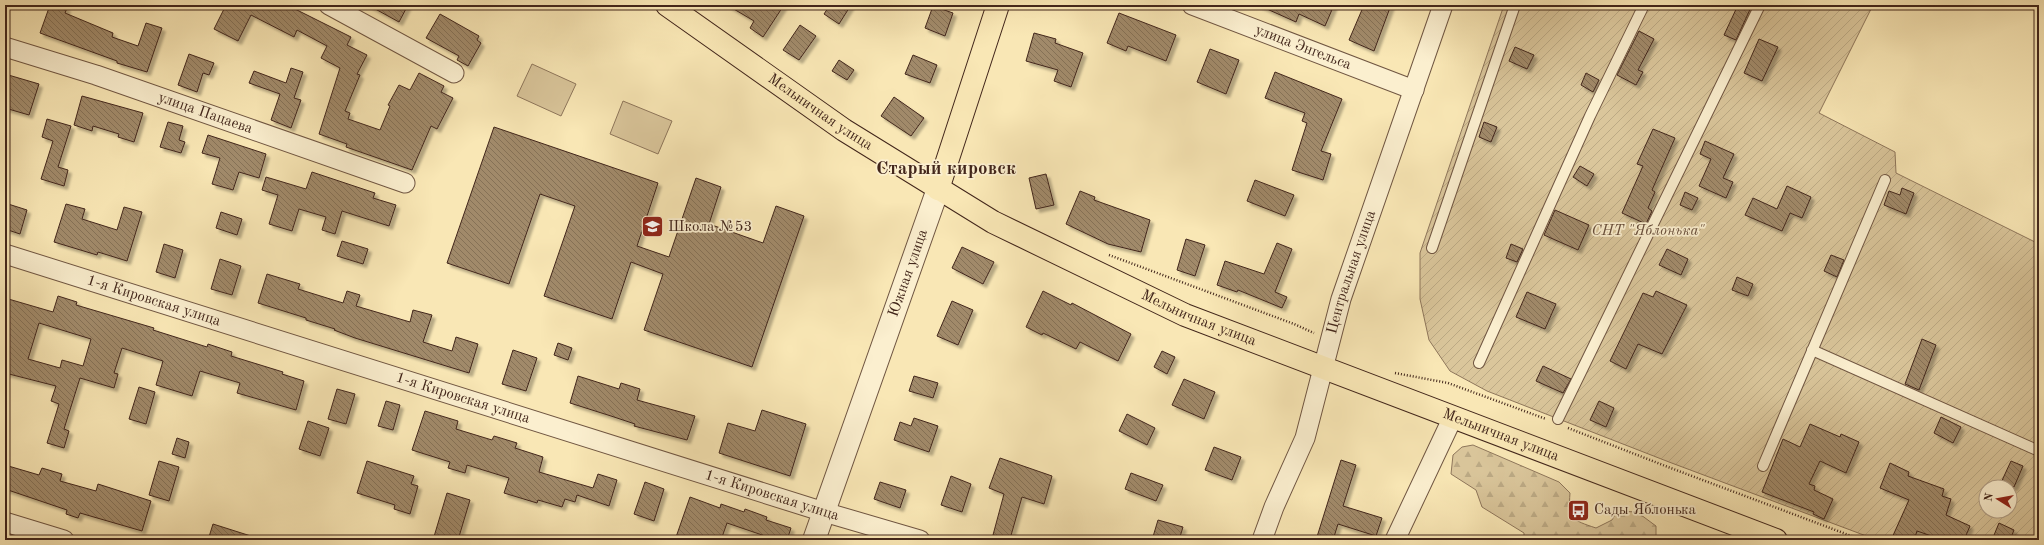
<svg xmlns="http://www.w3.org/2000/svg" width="2044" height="545" viewBox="0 0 2044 545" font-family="'Old Standard TT',serif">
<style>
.forest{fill:url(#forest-firs);stroke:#8e765b}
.garden{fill:url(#garden-furrows);stroke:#8e765b;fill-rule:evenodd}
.pitch{fill:#dac69b;stroke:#8e765b}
.building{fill:url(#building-back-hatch);stroke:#42261b;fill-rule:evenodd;filter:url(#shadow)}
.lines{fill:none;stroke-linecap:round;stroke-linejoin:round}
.service-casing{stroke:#705642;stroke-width:12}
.minor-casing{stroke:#705642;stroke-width:21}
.tertiary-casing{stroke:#705642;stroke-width:24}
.primary-casing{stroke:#42261b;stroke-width:24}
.path{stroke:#42261b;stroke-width:2.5;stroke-dasharray:1 2;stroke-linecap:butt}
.service{stroke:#fbefcf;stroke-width:10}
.minor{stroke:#fbefcf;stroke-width:19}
.tertiary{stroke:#fbefcf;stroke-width:22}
.primary{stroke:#f9e7b5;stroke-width:22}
.labels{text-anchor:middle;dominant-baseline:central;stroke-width:3.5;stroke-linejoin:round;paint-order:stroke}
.street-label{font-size:15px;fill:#42261b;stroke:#fbefcf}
.poi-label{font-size:15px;fill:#42261b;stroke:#fbefcf;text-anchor:start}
.park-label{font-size:15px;font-style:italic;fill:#684e3b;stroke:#fbefcf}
.district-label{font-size:19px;font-weight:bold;fill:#42261b;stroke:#fbefcf}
</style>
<defs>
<pattern id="forest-firs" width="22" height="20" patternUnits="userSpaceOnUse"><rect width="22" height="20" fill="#dac69b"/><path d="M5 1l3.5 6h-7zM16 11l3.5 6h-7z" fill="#bcaa85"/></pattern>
<pattern id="garden-furrows" width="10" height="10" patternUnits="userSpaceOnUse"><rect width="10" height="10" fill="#dac69b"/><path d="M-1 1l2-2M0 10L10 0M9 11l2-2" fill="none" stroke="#bcaa85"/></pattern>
<pattern id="building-back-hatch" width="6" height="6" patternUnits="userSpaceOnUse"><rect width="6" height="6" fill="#a18a6b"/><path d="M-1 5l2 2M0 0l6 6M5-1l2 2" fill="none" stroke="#857157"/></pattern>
<filter id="shadow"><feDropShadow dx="3.5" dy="3.5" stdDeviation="1" flood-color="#0004"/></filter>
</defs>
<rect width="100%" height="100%" fill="#f9e7b5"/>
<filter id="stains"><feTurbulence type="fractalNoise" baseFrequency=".005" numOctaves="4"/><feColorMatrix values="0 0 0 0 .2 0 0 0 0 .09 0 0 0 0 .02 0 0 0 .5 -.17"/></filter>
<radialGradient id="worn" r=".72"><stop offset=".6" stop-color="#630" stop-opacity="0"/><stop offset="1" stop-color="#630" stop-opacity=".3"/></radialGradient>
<path class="forest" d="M1473,445L1559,482L1570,493C1568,519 1572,520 1596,528L1612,520L1617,511L1637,512L1656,526V540H1524V533L1482,507L1476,490L1451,474L1453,455L1462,447Z"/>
<path class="garden" d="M1504,5H1873L1819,113L1895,152L1896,173L2039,244V540H1877L1669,462L1487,391L1450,371L1429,340L1420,299V253ZM1986,487H2010V511H1986Z"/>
<path class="pitch" d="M532,64L576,84L561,116L517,96Z
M623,101L672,121L658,154L610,134Z"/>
<path class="building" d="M50,5H59L67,8L65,13L113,33L112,37L138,46L146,23L162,28L147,72L117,63V61L40,33Z
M226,5H287L351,37L347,45L367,55L357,74L360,75L345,111L350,113L348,119L380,130L390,106L388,105L399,85L410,90L419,73L444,86L441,92L453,98L437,129L431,126L412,170L346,147L347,144L319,134L340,68L321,58L327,46L297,30L294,37L251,15L238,41L214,29Z
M368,5H408L399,22Z
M727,5H784L763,37L750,28L754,21Z
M830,5H851L839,24L824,14Z
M1258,5H1334L1325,26L1299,14L1296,22Z
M1364,5H1391L1374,51L1349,40Z
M1738,5H1752L1736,40L1724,35Z
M933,6L953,13L945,36L925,28Z
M1119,13L1176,35L1166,61L1128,46L1126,51L1107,43Z
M440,14L479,36L477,40L481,43L468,66L457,60L459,56L426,38Z
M800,25L816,36L799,60L783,50Z
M1639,31L1654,39L1638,70L1643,72L1636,85L1617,75Z
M1034,33L1056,39L1055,43L1083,53L1071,87L1054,81L1058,70L1026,61Z
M1759,39L1778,47L1762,81L1744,73Z
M1515,47L1534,55L1527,69L1509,61Z
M1210,49L1239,60L1226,94L1197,82Z
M189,54L214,63L209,75L203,73L197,92L178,85Z
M913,55L937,65L930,83L905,74Z
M839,60L854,70L847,80L832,71Z
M291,68L303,72L294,98L301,100L291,128L271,120L280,94L249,83L254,71L286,83Z
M1275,72L1342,99L1321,151L1331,154L1323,180L1292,170L1307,123L1302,121L1305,113L1265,98Z
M1586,73L1599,80L1593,92L1581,85Z
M5,74L39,84L29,115L5,108Z
M82,96L143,113L134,142L118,137L119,134L93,126L92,131L74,125Z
M894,97L924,118L911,136L881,116Z
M47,119L71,126L58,167L68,170L64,186L41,179L53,141L42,137Z
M168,122L183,126L179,140L185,142L181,153L160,147Z
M1484,122L1497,127L1491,142L1479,137Z
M494,127L658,183L637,246L669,257L696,178L721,187L709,224L763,243L776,206L804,216L752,367L644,330L663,274L631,262L612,319L544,296L575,206L540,194L509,284L447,263Z
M1653,129L1675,138L1652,190L1655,192L1648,208L1652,211L1646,224L1622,213L1643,166L1637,164Z
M208,135L266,154L259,178L239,172L233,190L212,184L220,158L202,153Z
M1705,141L1734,154L1723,178L1733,182L1726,198L1699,186L1711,159L1700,154Z
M1580,166L1594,174L1587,186L1573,177Z
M312,172L375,193L373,198L396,205L389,226L342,211L335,234L322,230L326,217L299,209L292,231L269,224L278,195L262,190L266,177L306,189Z
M1046,174L1054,205L1036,209L1029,178Z
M1255,180L1294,195L1285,216L1247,201Z
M1787,186L1811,197L1802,218L1790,213L1782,231L1745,215L1753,198L1777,209Z
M1902,188L1914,193L1906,214L1884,205L1889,191L1900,195Z
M1080,191L1095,197L1094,200L1150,220L1141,252L1108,244L1066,224Z
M1685,192L1698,198L1692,210L1680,205Z
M5,203L27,210L20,234L5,229Z
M66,204L85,209L82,219L117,230L124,207L142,212L127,261L98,252L97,255L54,242Z
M1555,210L1589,225L1578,250L1544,235Z
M221,212L242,219L237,235L216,228Z
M1186,239L1205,245L1195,276L1177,270Z
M342,241L368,249L363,264L337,256Z
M1277,243L1292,249L1275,292L1287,297L1282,308L1238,290L1237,292L1217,285L1225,261L1264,274Z
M164,244L183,250L175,278L156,272Z
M1511,244L1523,249L1517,262L1506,258Z
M962,247L994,262L983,284L952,268Z
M1667,249L1688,259L1681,275L1659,265Z
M1831,255L1844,260L1837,277L1824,271Z
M220,259L241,266L232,295L211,289Z
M267,274L300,284L298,289L343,303L347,291L360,295L356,306L410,322L413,310L432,315L423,342L452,351L456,337L478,344L469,373L355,338L334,330L335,329L306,320V318L258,303Z
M1737,277L1753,284L1748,296L1732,290Z
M1043,291L1071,305L1072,303L1131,334L1118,361L1080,342L1076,349L1043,333L1042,335L1026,327Z
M1656,291L1687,305L1662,354L1638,344L1626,369L1610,361L1643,293L1653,297Z
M1527,292L1556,304L1545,329L1516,317Z
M58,296L77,302L76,305L154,328L153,330L207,347L208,344L232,352L231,356L283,372L282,374L304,381L296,410L237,393L240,383L200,371L192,396L156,385L163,361L122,348L114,373L118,374L114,388L80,378L64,429L69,431L64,448L47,443L59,404L51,401L56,386L5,373V361L9,348H5V298L53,312ZM39,323L91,339L83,366L62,360L60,368L28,359Z
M952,301L973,310L958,345L937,336Z
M1922,339L1936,345L1919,390L1905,384Z
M558,343L572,348L568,360L554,355Z
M513,350L537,358L526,391L502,384Z
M1162,351L1175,357L1167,374L1154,367Z
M1543,366L1571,379L1563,393L1536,381Z
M578,376L619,389L621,383L640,389L637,400L695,416L687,440L634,426L635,424L611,416L570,403Z
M914,376L938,383L933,398L909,391Z
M1184,379L1215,392L1204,419L1172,405Z
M139,387L155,392L146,424L129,419Z
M337,389L355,394L346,424L328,419Z
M386,401L400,405L393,430L378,426Z
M1599,401L1614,408L1606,427L1590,420Z
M762,410L806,424L790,476L719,453L728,423L755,431Z
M425,411L458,421L456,429L492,440L494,436L517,443L515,448L543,457L539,472L593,488L598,474L617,480L609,506L577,495L575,502L565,499L562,507L538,500L537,503L504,493L509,478L467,465L465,473L448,468L450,462L412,450Z
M1127,414L1155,428L1147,445L1119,431Z
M1941,417L1961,427L1953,443L1934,433Z
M914,418L938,426L929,452L894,440L900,422L911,426Z
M308,421L329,428L320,456L299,449Z
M1810,424L1840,437L1841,434L1859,442L1846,473L1820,461L1809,484L1815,486L1814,490L1833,499L1824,519L1813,514L1814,512L1762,492L1783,439L1800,447Z
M177,438L189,442L185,458L172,454Z
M1214,447L1241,457L1232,480L1205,470Z
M1000,458L1052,476L1044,504L1022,497L1010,539L993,535L1004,494L989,488Z
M1341,460L1356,465L1343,506L1382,518L1376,536L1338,524L1333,540H1316Z
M159,461L179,467L169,501L149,495Z
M367,461L414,476L411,484L418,486L410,514L394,509L395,505L357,493Z
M2011,461L2023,466L2014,487H1999Z
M1890,463L1909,472L1908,476L1944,489L1942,496L1951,499L1946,515L1970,526L1964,540H1943L1917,531L1914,540H1891L1909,500L1880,488Z
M5,465L39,475L42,468L62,474L60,481L96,491L98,484L151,501L142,531L80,513L78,518L66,514L67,510L5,489Z
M1131,473L1163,485L1156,501L1125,489Z
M951,476L971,484L962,512L941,505Z
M645,482L664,489L654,521L634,514Z
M880,482L906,490L900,508L874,499Z
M447,493L470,500L458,540H433Z
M690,497L720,508L721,504L744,512L745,509L767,517L766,520L791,528L787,540H767L768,537L727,523L721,540H675Z
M1158,520L1183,527L1179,540H1152Z
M1999,523L2014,530L2010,540H1992Z
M213,524L254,537L253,540H208Z"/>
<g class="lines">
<defs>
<path id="service" d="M1432,248L1515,5
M1812,350L2039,451
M1479,363L1590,116L1644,5
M1558,419L1760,5
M1763,466L1885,180"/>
<g id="minor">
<path d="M329,5L454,73"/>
<path id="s1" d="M1192,5L1414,90"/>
<path id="s2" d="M5,47L96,75L405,183"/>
<path id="s3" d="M5,254L824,512L920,540"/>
<path d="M5,522L64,540"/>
<path id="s4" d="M1262,540L1274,507L1305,438L1341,299L1443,5"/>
<path d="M1395,540L1453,417"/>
</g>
<g id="tertiary">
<path id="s5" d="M814,540L938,189"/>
</g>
<g id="primary">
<path id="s6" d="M667,5L844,130L993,222L1185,315L1776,540"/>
<path d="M938,189L998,5"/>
</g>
</defs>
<use href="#service" class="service-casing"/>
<use href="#minor" class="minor-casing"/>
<use href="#tertiary" class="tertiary-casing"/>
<use href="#primary" class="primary-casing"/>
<path class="path" d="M1109,255L1294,324L1314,333
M1395,373L1448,383L1546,419
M1568,428L1668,467L1862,540"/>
<use href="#service" class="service"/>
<use href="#minor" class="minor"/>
<use href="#tertiary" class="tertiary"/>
<use href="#primary" class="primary"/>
</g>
<defs>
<symbol id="school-square" viewBox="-11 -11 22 22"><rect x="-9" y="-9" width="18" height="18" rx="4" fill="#8f2418" stroke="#fbefcf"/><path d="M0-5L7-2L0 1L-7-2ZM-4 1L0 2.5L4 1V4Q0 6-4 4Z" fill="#fff"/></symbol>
<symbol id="bus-square" viewBox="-11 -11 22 22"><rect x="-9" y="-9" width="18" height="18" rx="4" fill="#8f2418" stroke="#fbefcf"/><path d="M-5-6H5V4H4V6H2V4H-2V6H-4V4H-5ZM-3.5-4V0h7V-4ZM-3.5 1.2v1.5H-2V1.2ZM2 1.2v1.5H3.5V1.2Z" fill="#fff"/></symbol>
</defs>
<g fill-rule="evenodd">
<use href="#school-square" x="640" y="214" width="25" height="25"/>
<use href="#bus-square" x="1566" y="498" width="25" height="25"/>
</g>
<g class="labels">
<g class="street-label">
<text stroke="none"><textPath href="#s1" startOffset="119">улица Энгельса</textPath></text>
<text stroke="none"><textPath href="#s6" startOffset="187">Мельничная улица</textPath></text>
<text stroke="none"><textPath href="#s2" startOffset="211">улица Пацаева</textPath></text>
<text stroke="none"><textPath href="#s5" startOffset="283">Южная улица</textPath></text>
<text stroke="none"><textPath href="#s4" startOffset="283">Центральная улица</textPath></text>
<text stroke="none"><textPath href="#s3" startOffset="156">1-я Кировская улица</textPath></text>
<text stroke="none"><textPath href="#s6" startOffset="619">Мельничная улица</textPath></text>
<text stroke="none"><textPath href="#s3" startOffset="480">1-я Кировская улица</textPath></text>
<text stroke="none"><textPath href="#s6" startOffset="943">Мельничная улица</textPath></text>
<text stroke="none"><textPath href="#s3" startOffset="804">1-я Кировская улица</textPath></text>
</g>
<g class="poi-label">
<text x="668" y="227">Школа №53</text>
<text x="1594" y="510">Сады Яблонька</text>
</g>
<g class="park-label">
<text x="1648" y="231">СНТ "Яблонька"</text>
</g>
<g class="district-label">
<text x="946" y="169">Старый кировск</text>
</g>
</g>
<rect width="2044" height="545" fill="none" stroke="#f9e7b5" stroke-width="20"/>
<rect x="6" y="6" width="2032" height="533" fill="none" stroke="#42261b" stroke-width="2"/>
<rect x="10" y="10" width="2024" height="525" fill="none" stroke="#42261b"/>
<g transform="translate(1998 499) rotate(281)"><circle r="19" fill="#fbefcf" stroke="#b19f87"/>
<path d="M0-3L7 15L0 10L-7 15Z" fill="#8f2418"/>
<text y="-6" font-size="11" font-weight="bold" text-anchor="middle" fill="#42261b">N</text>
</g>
<rect width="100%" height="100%" filter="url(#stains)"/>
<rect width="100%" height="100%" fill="url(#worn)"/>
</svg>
